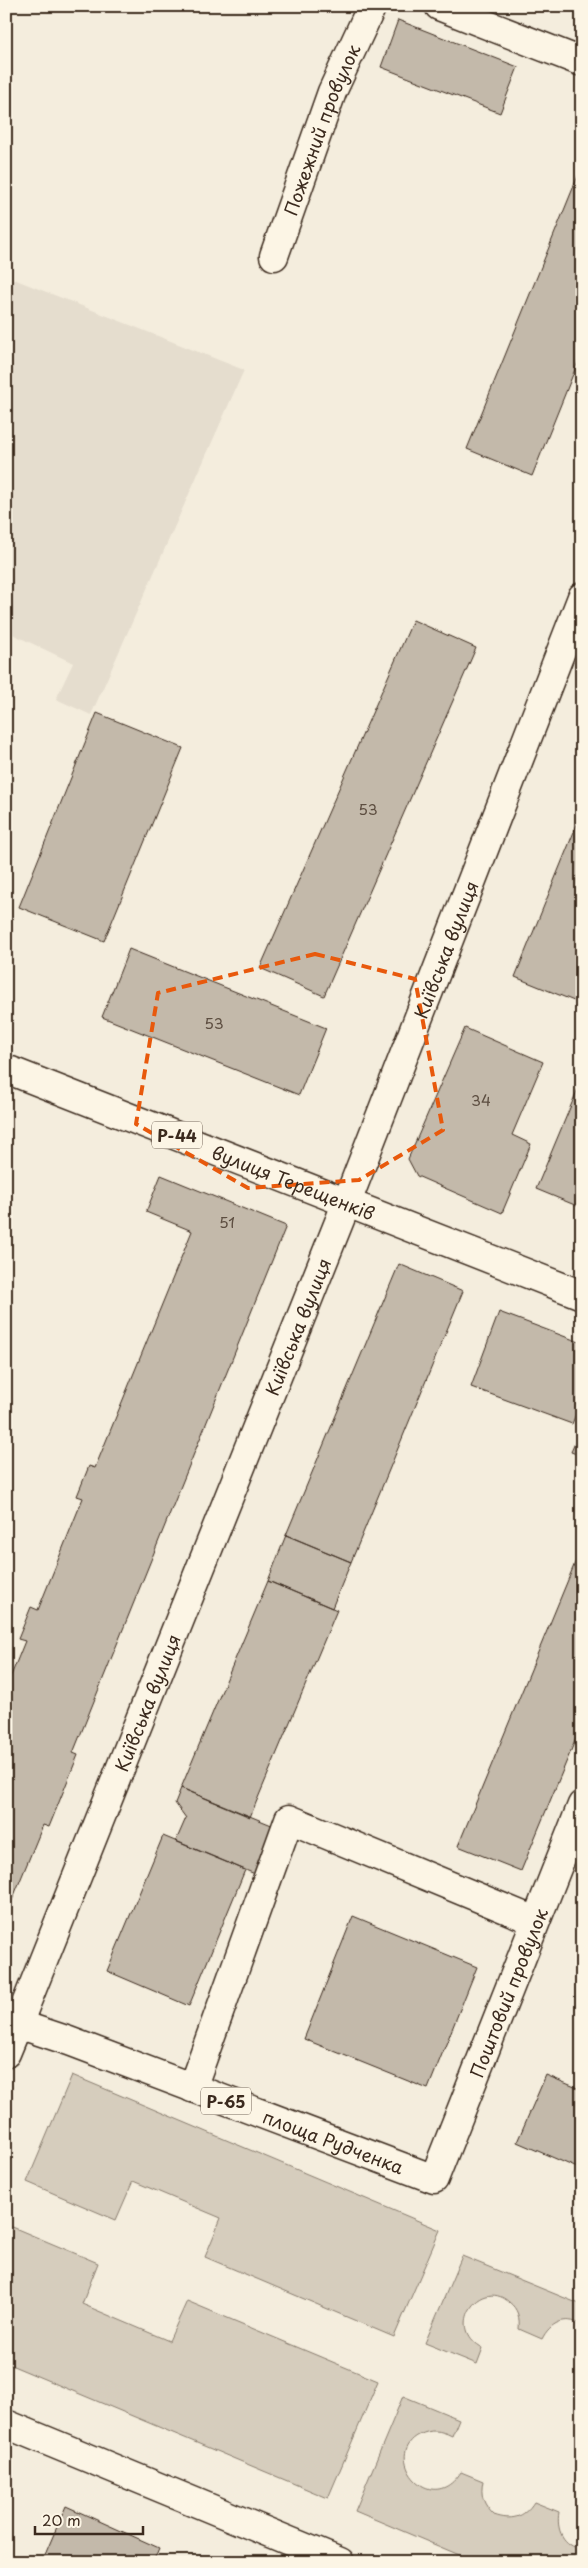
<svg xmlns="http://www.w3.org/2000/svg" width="588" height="2568" viewBox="0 0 588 2568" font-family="'Playpen Sans',sans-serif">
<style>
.built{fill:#e5ddce}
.green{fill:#d6cdbd;stroke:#887c6e}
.building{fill:#c3b9aa;stroke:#3b2a1e}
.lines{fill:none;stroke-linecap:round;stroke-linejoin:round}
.minor-casing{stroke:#3b2a1e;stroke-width:31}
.major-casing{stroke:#3b2a1e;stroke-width:31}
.minor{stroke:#fcf5e5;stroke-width:28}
.major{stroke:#fcf5e5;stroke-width:28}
.marked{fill:none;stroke:#e8590c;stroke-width:4;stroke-dasharray:10 6;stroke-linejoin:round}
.labels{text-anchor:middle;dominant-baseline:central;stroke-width:4;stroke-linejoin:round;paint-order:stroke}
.number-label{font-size:15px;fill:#5d4e41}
.shield{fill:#fcf5e5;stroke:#75675a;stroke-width:1}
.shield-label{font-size:16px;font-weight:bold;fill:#3b2a1e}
.street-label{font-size:18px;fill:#3b2a1e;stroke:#fcf5e5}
</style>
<rect width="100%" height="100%" fill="#f4eddd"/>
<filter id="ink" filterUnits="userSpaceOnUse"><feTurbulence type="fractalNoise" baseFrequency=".02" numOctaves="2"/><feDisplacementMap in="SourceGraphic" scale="10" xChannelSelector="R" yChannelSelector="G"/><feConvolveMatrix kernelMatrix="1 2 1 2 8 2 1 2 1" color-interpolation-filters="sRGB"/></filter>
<g filter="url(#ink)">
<path class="built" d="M6,276L244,370L91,715L56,699L73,663L6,631Z"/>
<path class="green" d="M72,2075L440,2230L394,2337L205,2257L221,2218L133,2181L116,2220L27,2182Z
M10,2226L98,2263L82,2304L169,2341L187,2301L378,2381L328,2498L6,2363V2234Z
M462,2256L582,2305V2325C565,2315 550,2323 542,2339L519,2329C520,2318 518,2309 509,2302C481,2277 444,2327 483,2348L477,2364L425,2343Z
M403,2396L459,2419L452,2436C440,2430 431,2429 419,2435C381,2455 430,2520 461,2472L483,2481C480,2495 483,2504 494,2515C511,2521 524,2518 534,2502L559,2512C556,2530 563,2546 582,2549V2562H476L355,2511Z"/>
<path class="building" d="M398,20L518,67L500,113L381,67Z
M582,166V352L532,476L467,449Z
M413,620L476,648L324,996L260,968Z
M97,713L183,748L104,941L19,907Z
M582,812V981L574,1001L515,977Z
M129,949L326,1028L299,1095L102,1017Z
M465,1028L543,1062L512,1135L531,1144L502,1213L417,1176L408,1159Z
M582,1079V1208L536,1189Z
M161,1175L286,1226L73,1753L78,1755L49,1827L43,1825L6,1915V1688L25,1641L18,1639L31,1607L38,1610L83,1498L77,1496L89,1466L95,1468L192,1231L146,1212Z
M399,1264L463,1291L351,1562L286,1535Z
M499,1312L582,1343V1399L572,1424L471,1387Z
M582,1427V1456L571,1452Z
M286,1535L351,1562L332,1608L268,1581Z
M582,1546V1724L521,1871L458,1846Z
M268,1581L337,1610L250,1817L181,1788Z
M181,1788L274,1826L255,1874L176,1841L186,1818L175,1803Z
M163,1836L245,1870L189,2006L107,1971Z
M353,1916L477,1967L428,2089L304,2039Z
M546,2075L582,2090V2170L517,2142Z
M66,2506L159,2548L153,2562H54L44,2557Z"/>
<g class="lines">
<defs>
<g id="minor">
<path d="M439,6L582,62"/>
<path id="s1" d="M274,256L332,92L372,6"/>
<path id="s2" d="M6,2020L18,2024L347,1202L582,597"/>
<path d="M192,2088L289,1819L535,1921"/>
<path d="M6,2424L340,2562"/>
</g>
<g id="major">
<path id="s3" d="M6,1069L582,1295"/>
<path id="s4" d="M6,2053L18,2024L69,2041L434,2179L582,1805"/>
</g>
</defs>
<use href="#minor" class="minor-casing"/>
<use href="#major" class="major-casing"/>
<use href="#minor" class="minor"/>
<use href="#major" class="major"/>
</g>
</g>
<path class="marked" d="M315,954L415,979L443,1130L359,1180L248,1188L136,1124L158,993Z"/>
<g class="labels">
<g class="number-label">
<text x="368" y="808">53</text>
<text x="214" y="1022">53</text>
<text x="481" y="1099">34</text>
<text x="227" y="1221">51</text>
</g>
<g class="shield">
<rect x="152" y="1121.5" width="50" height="27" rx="4"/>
<rect x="201" y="2087.5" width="50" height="27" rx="4"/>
</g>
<g class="shield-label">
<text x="177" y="1135">Р-44</text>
<text x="226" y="2101">Р-65</text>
</g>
<g class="street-label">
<text stroke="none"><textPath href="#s1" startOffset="135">Пожежний провулок</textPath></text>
<text stroke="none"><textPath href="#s2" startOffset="1169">Київська вулиця</textPath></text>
<text stroke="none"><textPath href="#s3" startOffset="309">вулиця Терещенків</textPath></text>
<text stroke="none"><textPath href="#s2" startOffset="764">Київська вулиця</textPath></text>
<text stroke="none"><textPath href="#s2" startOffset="359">Київська вулиця</textPath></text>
<text stroke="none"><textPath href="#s4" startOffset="676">Поштовий провулок</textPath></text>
<text stroke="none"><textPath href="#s4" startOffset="368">площа Рудченка</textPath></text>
</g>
</g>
<rect width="588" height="2568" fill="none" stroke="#fcf5e5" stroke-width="25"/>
<rect x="12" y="12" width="563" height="2543" fill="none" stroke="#3b2a1e" stroke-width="2" filter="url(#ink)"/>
<path d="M35 2526v8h108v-8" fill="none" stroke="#3b2a1e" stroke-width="2.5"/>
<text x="42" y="2526" font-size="15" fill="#3b2a1e" stroke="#fcf5e5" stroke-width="4" paint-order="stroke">20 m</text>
</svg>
